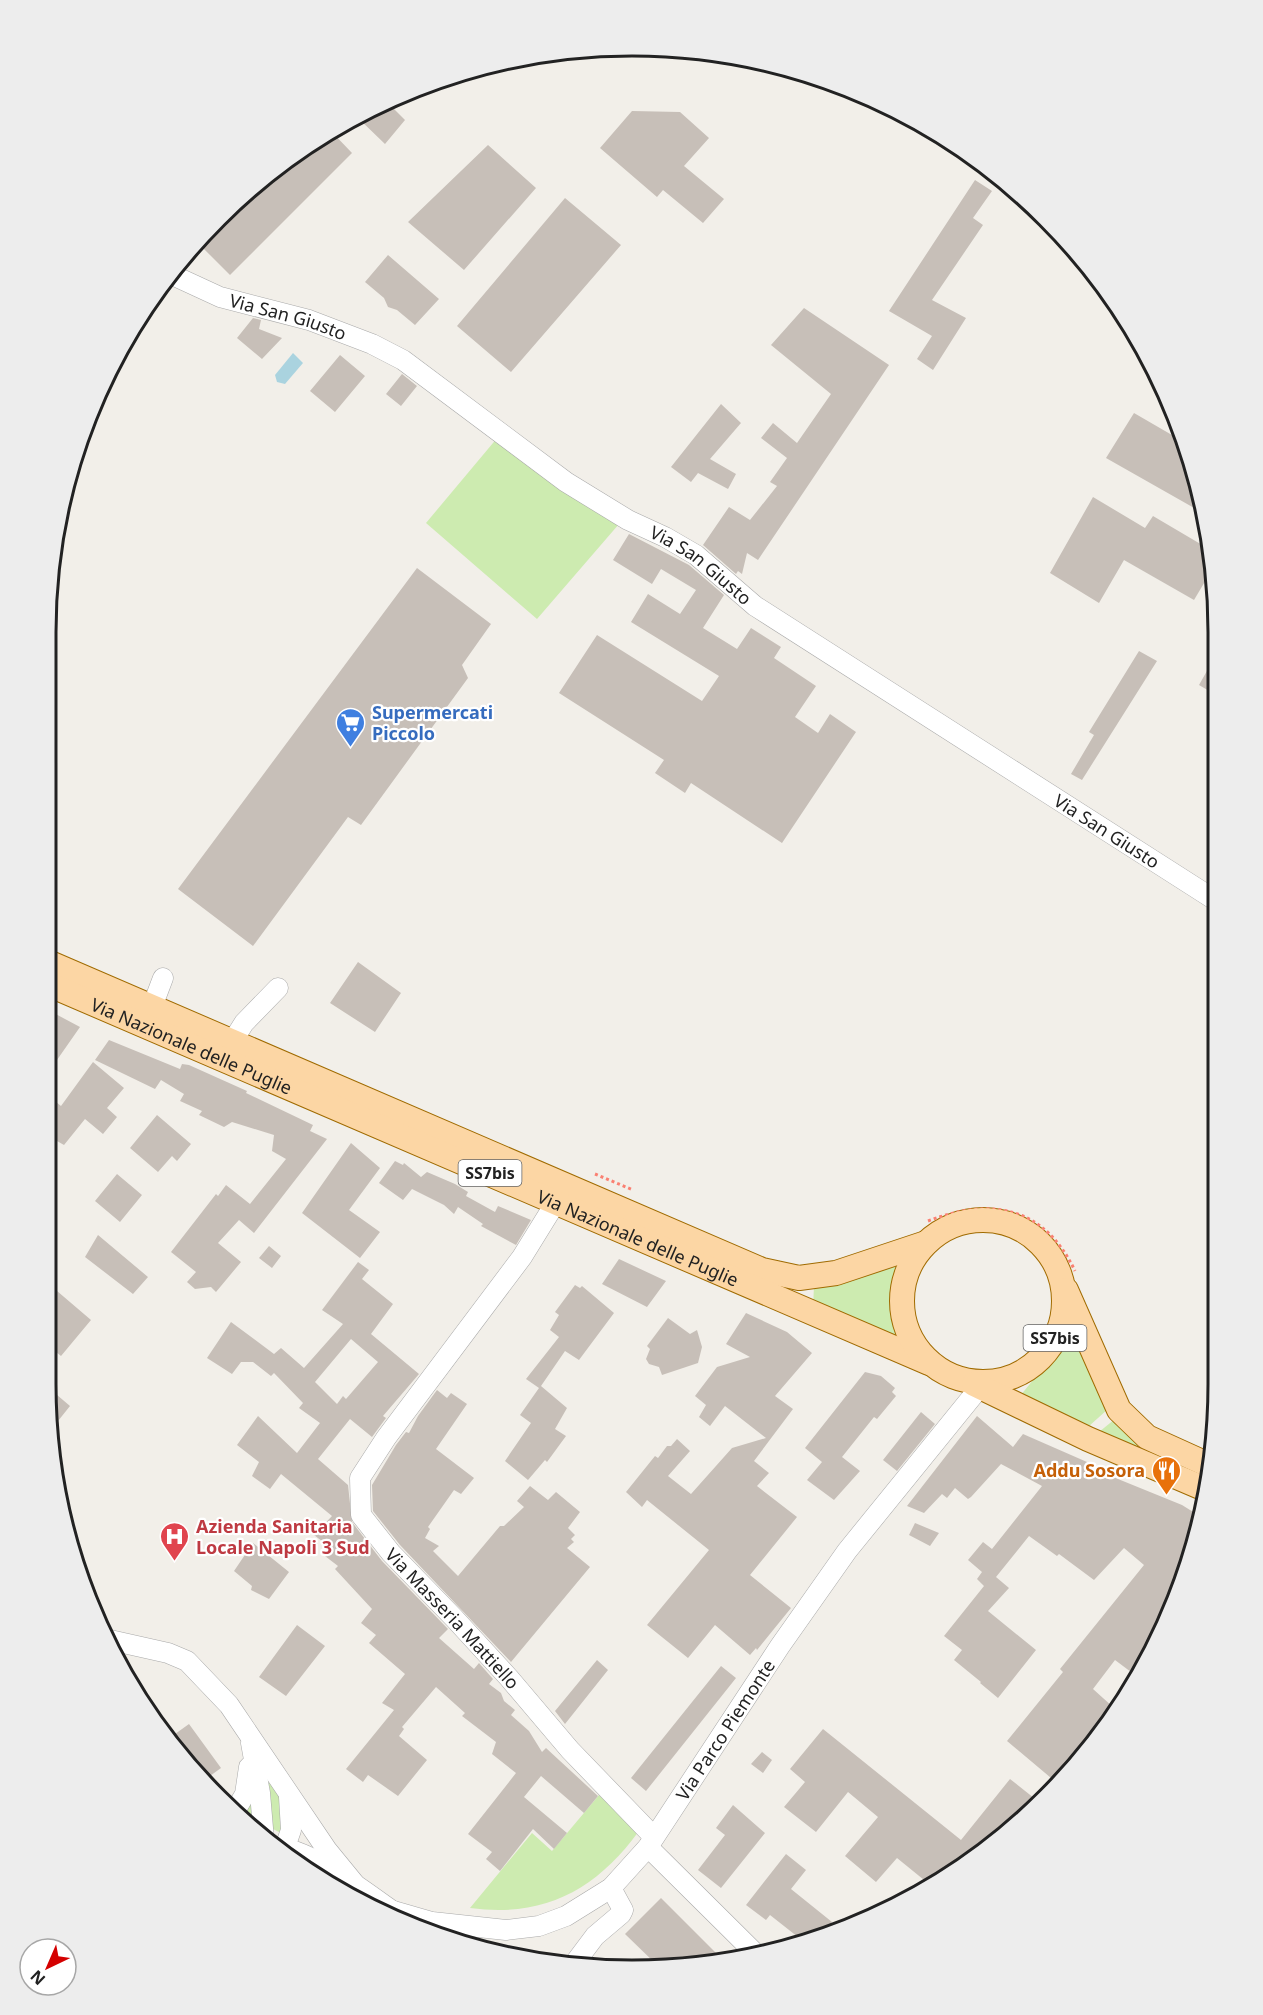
<svg xmlns="http://www.w3.org/2000/svg" width="1263" height="2015" viewBox="0 0 1263 2015" font-family="'Noto Sans',sans-serif">
<style>
.grass{fill:#cdebb0}
.water{fill:#aad3df}
.building{fill:#c7bfb8;fill-rule:evenodd}
.lines{fill:none;stroke-linecap:round;stroke-linejoin:round}
.minor-casing{stroke:#a9a9a9;stroke-width:21}
.major-casing{stroke:#a06b00;stroke-width:26}
.path{stroke:#fa8072;stroke-width:3;stroke-dasharray:3 3;stroke-linecap:butt}
.minor{stroke:#fff;stroke-width:20}
.major{stroke:#fcd6a4;stroke-width:24}
.labels{text-anchor:middle;dominant-baseline:central;stroke-width:4.5;stroke-linejoin:round;paint-order:stroke}
.shield{fill:#fff;stroke:#646464;stroke-width:1.5}
.shield-label{font-size:16px;font-weight:bold;fill:#222}
.street-label{font-size:18px;fill:#222;stroke:#fff}
.shop-label{font-size:18px;font-weight:bold;fill:#366cbe;stroke:#fff;text-anchor:start}
.food-label{font-size:18px;font-weight:bold;fill:#c56008;stroke:#fff;text-anchor:end}
.health-label{font-size:18px;font-weight:bold;fill:#be3a42;stroke:#fff;text-anchor:start}
.rim{fill:none;stroke:#222;stroke-width:3}
</style>
<rect width="100%" height="100%" fill="#f2efe9"/>
<path class="grass" d="M498,437L619,524L537,619L426,523Z
M906,1257C892,1286 892,1313 904,1343L813,1308L814,1286Z
M1069,1326L1108,1409L1088,1427L1020,1396L1056,1352Z
M1115,1419L1184,1464L1186,1469L1099,1432Z
M265,1770L280,1794L284,1828L279,1832L273,1829Z
M255,1791L259,1835L239,1818Z
M599,1795L639,1831C596,1890 544,1918 470,1908L532,1833L552,1851Z"/>
<path class="water" d="M293,353L303,363L285,384L277,382L275,375Z"/>
<path class="building" d="M387,102L405,120L385,144L356,116Z
M632,111L680,112L709,138L684,166L724,199L703,223L663,190L657,197L600,148Z
M330,130L352,153L230,275L197,242L245,190Z
M488,145L536,188L464,270L408,222Z
M975,180L992,191L973,218L983,225L932,300L966,318L933,370L917,359L932,336L889,311Z
M565,198L621,245L511,372L457,326Z
M388,255L439,299L415,325L397,310L388,307L384,298L365,282Z
M804,308L889,365L758,560L747,553L742,574L738,571L736,574L703,545L729,507L750,520L777,486L770,482L787,458L761,438L773,423L797,443L831,394L771,345Z
M253,318L261,320L259,329L282,338L262,359L237,338Z
M340,355L365,376L335,412L310,391Z
M402,374L417,386L401,406L386,394Z
M721,404L741,423L710,459L736,474L728,489L698,473L691,482L671,467Z
M1134,413L1184,442L1198,479L1203,513L1106,458Z
M1093,497L1145,528L1153,516L1209,549L1213,568L1194,600L1124,560L1099,603L1050,573Z
M629,534L689,565L724,595L703,628L737,649L751,628L781,647L774,658L816,686L795,717L818,733L830,714L856,732L782,843L691,783L685,793L655,773L664,760L559,693L597,635L702,701L719,676L631,622L648,594L680,614L696,590L661,569L652,584L613,560Z
M417,568L491,624L462,665L468,678L361,825L348,817L253,946L178,889Z
M1139,651L1157,661L1082,780L1071,774L1094,735L1089,732Z
M1216,655V695L1199,685Z
M358,962L401,993L375,1032L330,1003Z
M50,1011L80,1027L50,1070Z
M109,1040L180,1069L182,1064L189,1065L247,1091L246,1093L313,1125L310,1131L327,1139L254,1233L239,1220L218,1243L241,1262L216,1292L211,1287L195,1289L187,1282L196,1272L171,1252L216,1194L218,1196L226,1185L250,1204L286,1159L272,1151L274,1135L232,1122L224,1127L199,1115L202,1111L180,1101L184,1094L161,1080L155,1089L95,1060Z
M93,1062L124,1088L107,1108L117,1117L103,1134L85,1119L64,1145L50,1137V1097L61,1106Z
M157,1115L191,1144L177,1161L172,1156L158,1172L130,1148Z
M351,1143L380,1168L349,1210L380,1232L360,1258L302,1213Z
M395,1161L403,1165L404,1163L421,1177L427,1172L455,1184L468,1192L466,1196L495,1212L498,1206L531,1220L516,1245L481,1226L483,1224L458,1207L454,1214L444,1205L412,1189L403,1200L379,1183Z
M117,1174L142,1195L120,1222L95,1201Z
M98,1235L148,1277L133,1294L85,1257Z
M269,1246L281,1256L272,1268L259,1258Z
M619,1259L666,1281L647,1307L602,1284Z
M358,1262L369,1270L362,1279L393,1304L371,1334L419,1374L383,1416L386,1418L372,1437L350,1419L318,1459L348,1485L352,1522L382,1561L448,1629L439,1638L474,1669L479,1663L493,1679L489,1684L501,1693L504,1701L515,1710L511,1715L529,1731L542,1752L546,1748L598,1796L584,1813L541,1776L524,1797L567,1833L554,1849L533,1829L500,1871L486,1859L492,1852L468,1834L516,1773L492,1754L496,1742L462,1716L465,1713L436,1687L402,1727L404,1729L399,1736L427,1760L398,1796L368,1775L363,1782L346,1769L394,1710L382,1703L405,1674L369,1643L376,1635L361,1623L372,1609L335,1569L338,1566L321,1553L327,1545L314,1535L332,1516L281,1474L270,1489L252,1476L259,1462L237,1445L258,1416L297,1453L320,1423L299,1408L303,1403L274,1373L271,1376L253,1362H241L232,1374L207,1358L231,1322L274,1354L281,1348L304,1368L343,1324L322,1310ZM351,1339L378,1362L346,1399L343,1396L337,1404L315,1382Z
M50,1285L91,1320L61,1356L50,1347L57,1336L50,1331Z
M575,1285L580,1288L582,1286L614,1313L579,1360L565,1351L541,1386L567,1408L555,1429L566,1436L547,1462L545,1460L528,1480L505,1461L531,1423L520,1415L539,1388L526,1379L559,1337L550,1330L559,1315L555,1312Z
M746,1313L787,1332L812,1353L775,1396L793,1409L754,1461L769,1473L757,1486L797,1517L750,1575L791,1608L757,1650L756,1648L750,1655L715,1625L688,1658L647,1625L709,1550L647,1500L642,1507L626,1492L655,1456L658,1458L667,1446H671L677,1439L690,1451L668,1476L691,1494L732,1448L766,1438L725,1406L710,1426L699,1417L706,1405L695,1396L717,1367L750,1357L726,1344Z
M668,1318L690,1334L697,1330L702,1347L698,1363L662,1375L659,1367L649,1364L646,1359L650,1349L647,1346Z
M865,1372L881,1376L895,1388L892,1392L896,1396L877,1419L874,1417L842,1457L860,1471L834,1500L807,1480L822,1462L805,1448Z
M50,1389L70,1406L50,1431Z
M437,1390L447,1398L451,1393L467,1404L436,1449L474,1478L461,1494L454,1490L428,1527L430,1529L425,1538L439,1546L433,1551L458,1576L500,1526H504L524,1507L517,1501L530,1486L548,1500L556,1492L580,1512L568,1528L575,1535L571,1539L574,1542L567,1548L590,1567L511,1662L400,1545L373,1511L372,1485L396,1445L406,1432L409,1433L418,1416Z
M921,1412L935,1424L897,1471L883,1460Z
M977,1416L1013,1447L1023,1434L1087,1462L1086,1466L1182,1505L1198,1515L1173,1608L1135,1675L1115,1660L1093,1689L1113,1707V1712L1097,1741L1057,1783L1007,1741L1063,1672L1060,1669L1144,1565L1124,1548L1094,1580L1059,1554L1057,1556L1029,1536L996,1577L1009,1588L988,1611L1036,1650L998,1698L980,1683L981,1682L954,1660L962,1650L944,1636L984,1586L977,1579L982,1572L968,1560L983,1542L992,1549L1042,1486L1001,1464L971,1497L968,1499L955,1488L947,1498L942,1494L924,1513L907,1506Z
M915,1523L939,1533L930,1546L909,1535Z
M253,1543L289,1572L269,1599L251,1590L252,1586L234,1571Z
M297,1625L325,1646L286,1696L259,1677Z
M597,1660L608,1670L565,1724L555,1711Z
M721,1666L736,1678L646,1791L631,1778Z
M189,1724L221,1768L203,1781L168,1739Z
M823,1729L961,1840L1010,1779L1039,1802L1018,1824L957,1871L929,1884L897,1858L876,1882L845,1856L878,1817L848,1792L816,1832L784,1807L805,1782L790,1769Z
M762,1752L772,1760L763,1773L751,1764Z
M733,1805L765,1833L721,1888L698,1870L725,1835L716,1828Z
M786,1854L806,1870L791,1889L832,1922L825,1931L803,1941L770,1915L766,1920L746,1905Z
M661,1898L716,1953L710,1960L658,1966L625,1934Z"/>
<g class="lines">
<defs>
<g id="minor">
<path id="s1" d="M168,273L220,297L309,320L372,344L403,360L566,482L628,520L665,537L696,555L755,606L1215,900"/>
<path d="M152,1007L163,978"/>
<path d="M232,1042L244,1023L278,988"/>
<path id="s2" d="M556,1202L522,1257L386,1438L360,1478L361,1515L391,1553L454,1618L509,1678L570,1750L654,1837"/>
<path d="M110,1640L168,1653L187,1661L229,1705L327,1850L354,1883"/>
<path d="M251,1743L260,1793L264,1840"/>
<path d="M234,1813L245,1794L249,1767"/>
<path d="M273,1847C306,1846 363,1890 391,1910"/>
<path d="M648,1847L756,1954"/>
<path d="M283,1853L291,1830L289,1797"/>
<path id="s3" d="M387,1909L432,1922L506,1930L539,1926L566,1916L611,1888L648,1847L780,1646L847,1551L980,1387"/>
<path d="M574,1964L595,1936L621,1914L623,1910L611,1888"/>
</g>
<g id="major">
<path d="M50,963L762,1270L799,1278L836,1273L926,1243"/>
<path id="s4" d="M50,985L929,1363"/>
<circle cx="983" cy="1301" r="81"/>
<path d="M1066,1290L1119,1410L1147,1437L1211,1466"/>
<path d="M974,1384L1088,1439L1205,1489"/>
</g>
</defs>
<use href="#minor" class="minor-casing"/>
<use href="#major" class="major-casing"/>
<path class="path" d="M595,1174L633,1190
M928,1221C991,1197 1044,1206 1075,1271"/>
<use href="#minor" class="minor"/>
<use href="#major" class="major"/>
</g>
<defs>
<symbol id="supermarket-pin" viewBox="-11 -11 22 30"><path d="M0 17L-7.5 6A9.5 9.5 0 1 1 7.5 6Z" fill="#3f7fe0" stroke="#fff"/><path d="M-6-5.5h2.5l.6 2H6L4.5 2H-2.5L-4.4-4H-6ZM-1.5 3.2a1.3 1.3 0 1 0 .1 0ZM3 3.2a1.3 1.3 0 1 0 .1 0Z" fill="#fff"/></symbol>
<symbol id="restaurant-pin" viewBox="-11 -11 22 30"><path d="M0 17L-7.5 6A9.5 9.5 0 1 1 7.5 6Z" fill="#e8710a" stroke="#fff"/><path d="M-5-6h1v4h1v-4h1v4h1v-4h1v5L-1.5 .5V6h-2V.5L-5-1ZM5-6V6H3V1.5H1.5Q1.5-4 5-6Z" fill="#fff"/></symbol>
<symbol id="hospital-pin" viewBox="-11 -11 22 30"><path d="M0 17L-7.5 6A9.5 9.5 0 1 1 7.5 6Z" fill="#e0444e" stroke="#fff"/><path d="M-5-5h3v3.5h4V-5h3V5h-3V1.5h-4V5h-3Z" fill="#fff"/></symbol>
</defs>
<g fill-rule="evenodd">
<use href="#supermarket-pin" x="334" y="706" width="33" height="45"/>
<use href="#restaurant-pin" x="1150" y="1454" width="33" height="45"/>
<use href="#hospital-pin" x="158" y="1520" width="33" height="45"/>
</g>
<g class="labels">
<g class="shield">
<rect x="458.5" y="1160" width="63" height="26" rx="4.5"/>
<rect x="1023.5" y="1325" width="63" height="26" rx="4.5"/>
</g>
<g class="shield-label">
<text x="490" y="1173">SS7bis</text>
<text x="1055" y="1338">SS7bis</text>
</g>
<g class="street-label">
<text stroke="none"><textPath href="#s1" startOffset="128">Via San Giusto</textPath></text>
<text stroke="none"><textPath href="#s1" startOffset="614">Via San Giusto</textPath></text>
<text stroke="none"><textPath href="#s1" startOffset="1100">Via San Giusto</textPath></text>
<text stroke="none"><textPath href="#s4" startOffset="154">Via Nazionale delle Puglie</textPath></text>
<text stroke="none"><textPath href="#s4" startOffset="640">Via Nazionale delle Puglie</textPath></text>
<text stroke="none"><textPath href="#s2" startOffset="514">Via Masseria Mattiello</textPath></text>
<text stroke="none"><textPath href="#s3" startOffset="432">Via Parco Piemonte</textPath></text>
</g>
<g class="shop-label">
<text x="372" y="712">Supermercati<tspan x="372" dy="21">Piccolo</tspan></text>
</g>
<g class="food-label">
<text x="1145" y="1470">Addu Sosora</text>
</g>
<g class="health-label">
<text x="196" y="1526">Azienda Sanitaria<tspan x="196" dy="21">Locale Napoli 3 Sud</tspan></text>
</g>
</g>
<path d="M0 0H1263V2015H0ZM632 56H632A576 576 0 0 1 1208 632V1384A576 576 0 0 1 632 1960H632A576 576 0 0 1 56 1384V632A576 576 0 0 1 632 56Z" fill="#ededed" fill-rule="evenodd"/>
<path class="rim" d="M632 56H632A576 576 0 0 1 1208 632V1384A576 576 0 0 1 632 1960H632A576 576 0 0 1 56 1384V632A576 576 0 0 1 632 56Z"/>
<g transform="translate(48 1967) rotate(224)"><circle r="28" fill="#ffffff" stroke="#a7a7a7" stroke-width="1.5"/>
<path d="M0-4.5L10 22L0 15L-10 22Z" fill="#d40000"/>
<text y="-9" font-size="16" font-weight="bold" text-anchor="middle" fill="#222222">N</text>
</g>
</svg>
